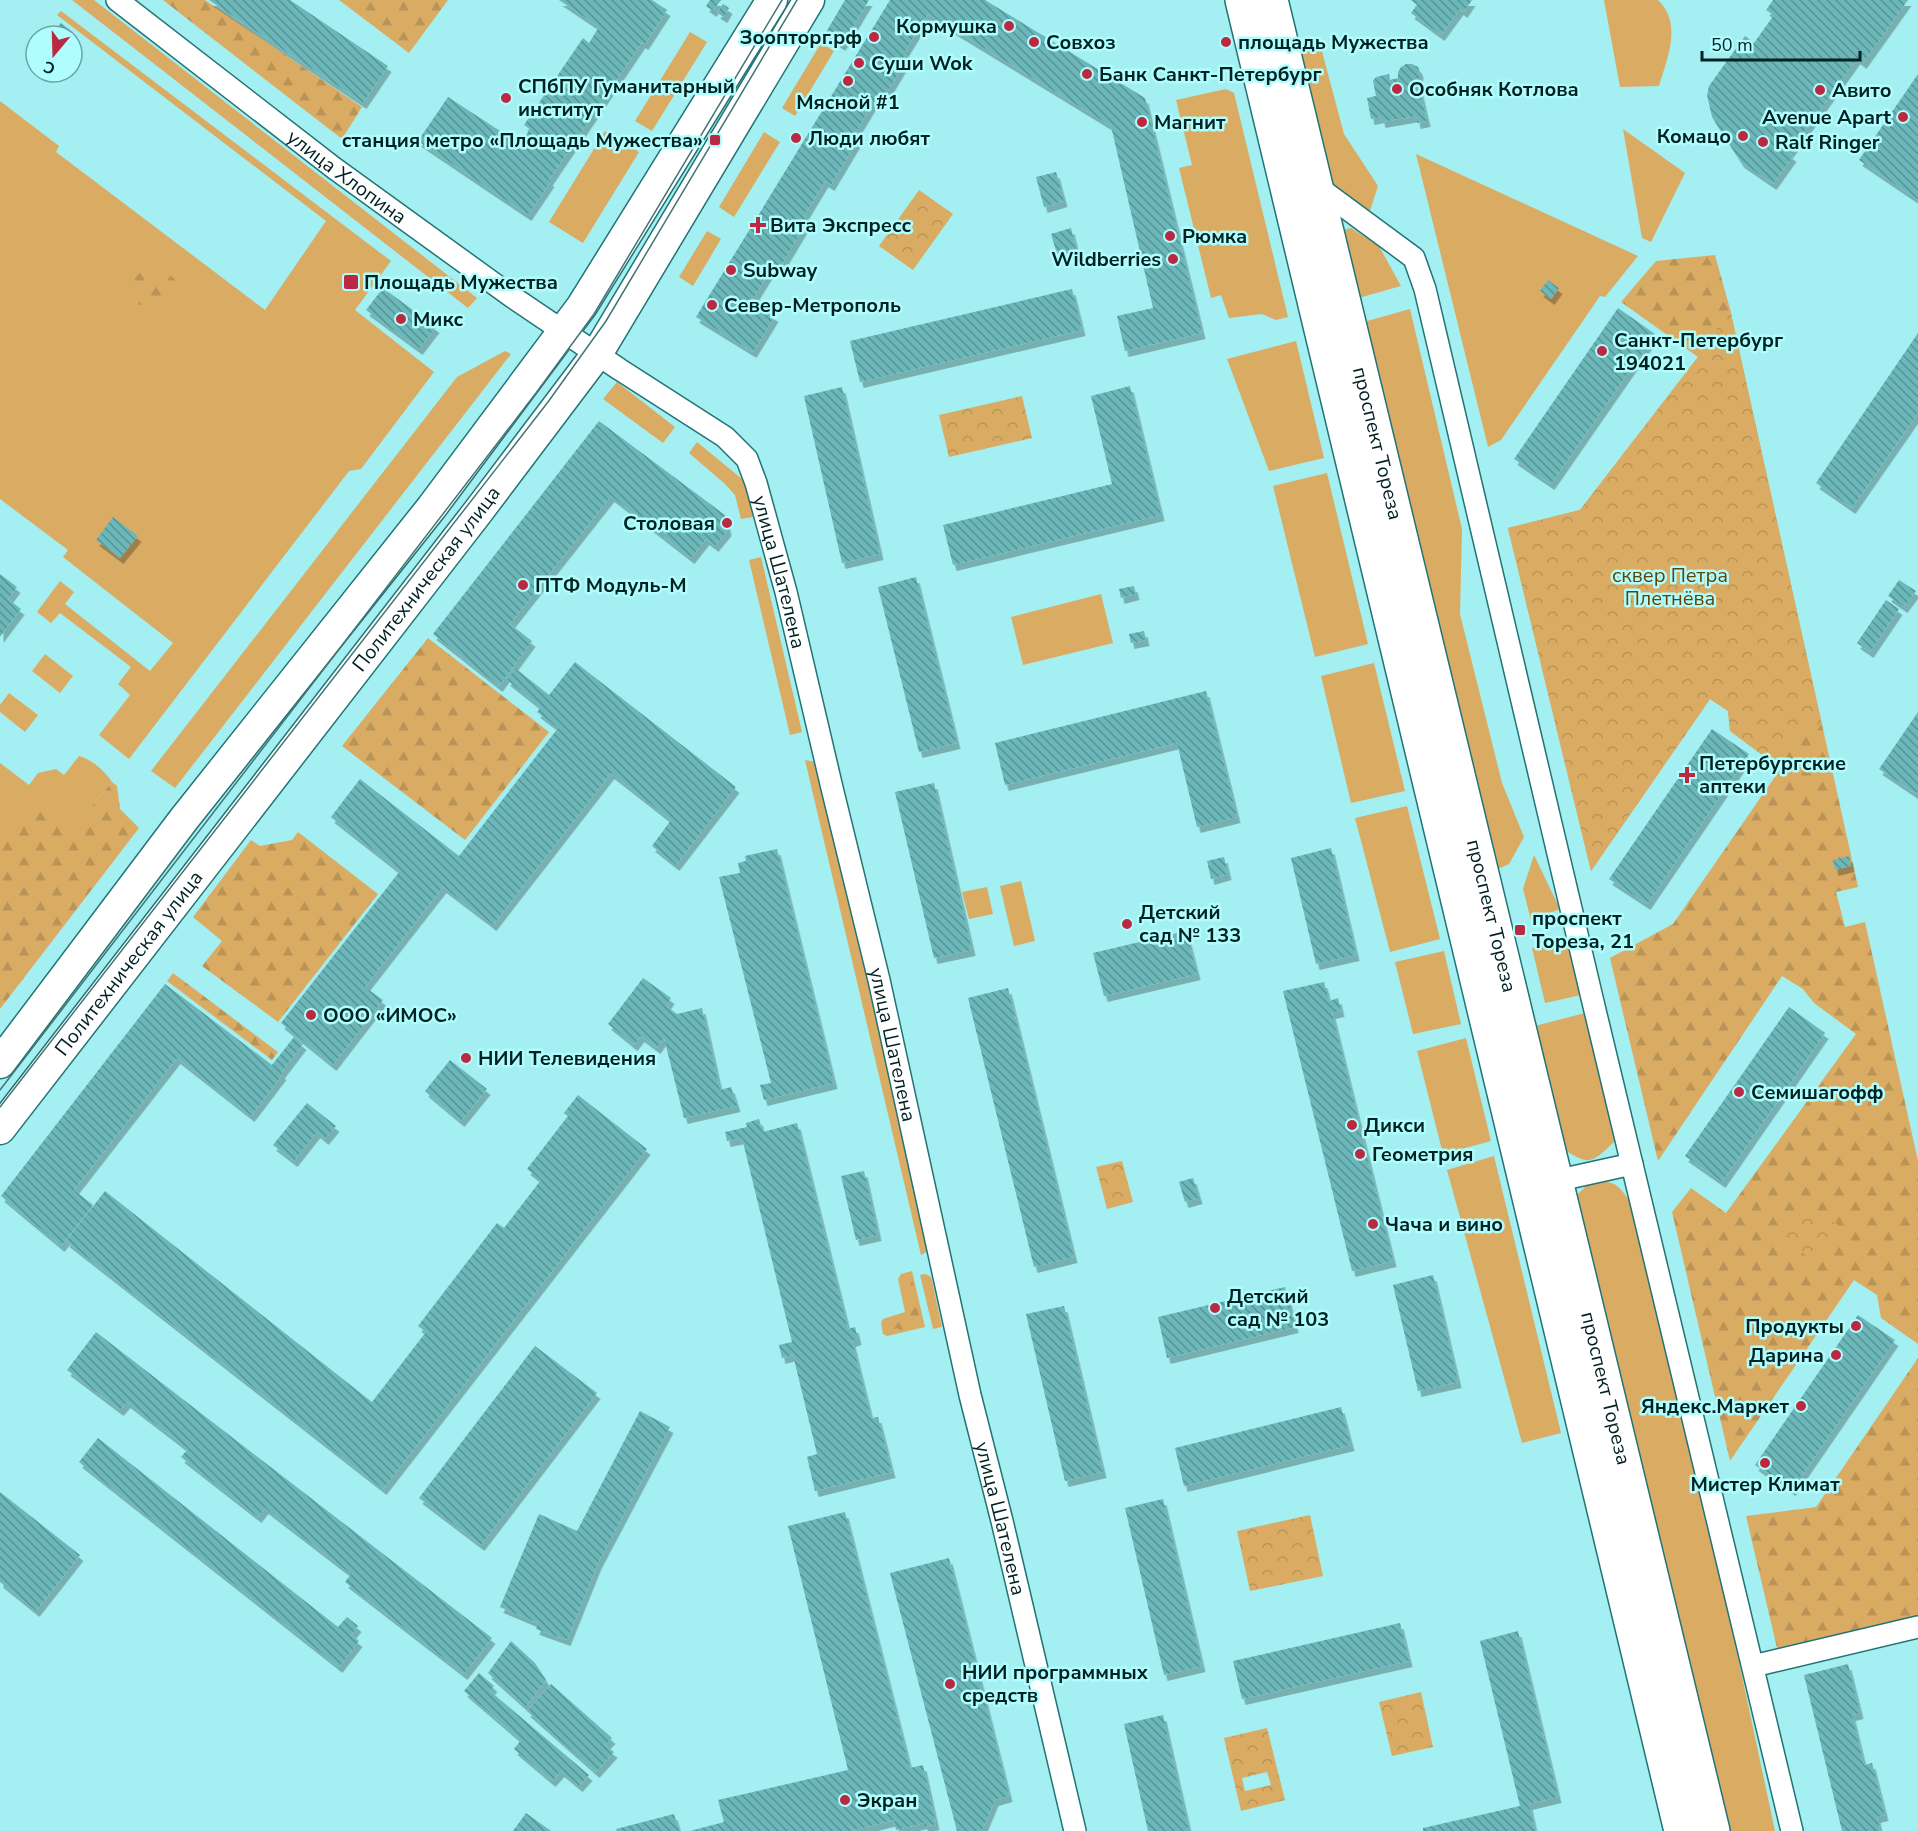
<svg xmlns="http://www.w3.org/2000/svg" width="1918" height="1831" viewBox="0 0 1918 1831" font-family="'Nunito Sans',sans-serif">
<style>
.green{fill:#daac63}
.forest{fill:url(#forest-firs)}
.park{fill:url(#park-crowns);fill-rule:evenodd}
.building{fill:url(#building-back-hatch);filter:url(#shadow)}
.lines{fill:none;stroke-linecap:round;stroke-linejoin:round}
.street-casing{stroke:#227375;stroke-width:24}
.secondary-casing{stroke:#227375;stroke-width:33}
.primary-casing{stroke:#227375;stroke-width:36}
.street{stroke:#fff;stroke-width:21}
.secondary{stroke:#fff;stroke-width:30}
.primary{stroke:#fff;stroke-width:33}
.tram{stroke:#437576;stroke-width:1.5}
.poi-dot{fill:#ba2841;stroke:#b0fdfe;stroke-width:2}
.labels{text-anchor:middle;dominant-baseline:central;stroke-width:5;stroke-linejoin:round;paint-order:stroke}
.poi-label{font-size:20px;font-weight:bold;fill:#012122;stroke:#b0fdfe;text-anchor:start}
.street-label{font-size:20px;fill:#012122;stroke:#b0fdfe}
.park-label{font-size:20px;fill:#634303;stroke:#b0fdfe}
</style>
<defs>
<pattern id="forest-firs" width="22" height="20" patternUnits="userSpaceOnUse" patternTransform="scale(1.5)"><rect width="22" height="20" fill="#daac63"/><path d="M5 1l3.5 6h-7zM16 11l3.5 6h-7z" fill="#b99456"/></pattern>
<pattern id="park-crowns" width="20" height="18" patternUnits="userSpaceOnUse" patternTransform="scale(1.5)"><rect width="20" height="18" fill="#daac63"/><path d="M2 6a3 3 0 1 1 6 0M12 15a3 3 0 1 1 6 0" fill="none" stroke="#b99456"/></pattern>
<pattern id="building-back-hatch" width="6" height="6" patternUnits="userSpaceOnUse" patternTransform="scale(1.5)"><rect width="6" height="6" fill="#6cb7b9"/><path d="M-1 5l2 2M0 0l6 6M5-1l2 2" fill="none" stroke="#569496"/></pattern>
<filter id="shadow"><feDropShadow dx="3.5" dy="6" stdDeviation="0" flood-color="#0004"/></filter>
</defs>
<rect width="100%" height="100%" fill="#a3eff1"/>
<path class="green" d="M72,0H94L477,298L468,308Z
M1604,0H1658C1683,24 1667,58 1659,86L1620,87Z
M61,11L391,261L355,310L434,372L361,469L349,471L129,759L99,735L130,695L118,684L131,667L60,613L51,623L37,612L60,581L74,592L65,604L150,671L173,643L63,557L68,550L0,499V101L59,146L56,152L265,310L326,221L57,15Z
M690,32L707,42L652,131L635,121Z
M821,43L834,51L795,116L782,108Z
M1320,44L1344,134L1378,186L1369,214L1325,178L1293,49Z
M1226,89L1234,93L1288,317L1276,320L1262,314L1229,318L1221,295L1211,298L1179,168L1192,165L1176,100Z
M1623,129L1685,173L1651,242L1642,238Z
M605,131L639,152L583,243L549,222Z
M764,132L780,142L734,217L719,207Z
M1416,154L1638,256L1605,297L1600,296L1501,440L1488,447Z
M1351,228L1379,246L1401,286L1355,299L1338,231Z
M707,231L721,239L693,286L679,277Z
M1410,309L1462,529L1460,614L1502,783L1524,837L1509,864L1493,871L1360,323Z
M1296,341L1324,458L1269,471L1227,359Z
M505,351L511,354L175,788L151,771L457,377Z
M617,382L675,427L663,443L603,399Z
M697,442L742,479L747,490L753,517L741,519L735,495L725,484L689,453Z
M1327,473L1368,644L1315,657L1273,486Z
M761,557L802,732L790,735L749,560Z
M1101,594L1113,643L1023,665L1011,617Z
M45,654L73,676L60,693L32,671Z
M1374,663L1405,791L1351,803L1321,676Z
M9,693L38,715L25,732L0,712V705Z
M79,756C91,759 105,771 112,782L21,889L0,886V763L29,785L38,773L56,769L64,775Z
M805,760L816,762L820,769L930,1242L928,1251L921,1255Z
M1407,806L1440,939L1390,952L1355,818Z
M1534,855L1560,909L1531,920L1523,889Z
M1021,881L1035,941L1014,946L1000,886Z
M987,887L993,914L969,919L962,892Z
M1568,940L1581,995L1545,1003L1532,948Z
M1444,951L1461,1024L1413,1034L1395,962Z
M1585,1013L1616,1140C1590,1165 1590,1166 1560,1147L1531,1027Z
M1466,1038L1491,1141L1443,1154L1417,1051Z
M1494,1156L1561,1433L1522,1443L1447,1170Z
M1591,1181C1616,1180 1619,1185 1632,1205L1691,1437L1775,1831H1725L1572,1200Z
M912,1271L925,1327L887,1336L883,1334L881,1323L883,1319L905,1312L898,1279L901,1274Z
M925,1274L930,1276L932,1280L942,1327L933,1329L920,1275Z"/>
<path class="forest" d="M163,0H205L362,107L342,139Z
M339,0H448L409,53Z
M1715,255L1730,309L1858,887L1836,892L1845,927L1865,922L1918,1161V1344L1881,1318L1877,1295L1854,1280L1730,1461L1672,1212L1691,1188L1726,1213L1856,1034L1814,1003L1803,989L1782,976L1658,1161L1610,958L1673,924L1781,768L1730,731L1728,711L1710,699L1591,871L1508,528L1580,510L1698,357L1621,302L1656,261Z
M160,271L174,278L178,288L163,308L135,304L128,295L129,281L140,273Z
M428,638L549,732L465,840L342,746Z
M112,782L117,786L120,809L139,828L0,1009V830L10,834L32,809H40L70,831Z
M298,832L378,894L278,1022L202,966L222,941L193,917L251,840L260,846L292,840Z
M173,973L278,1052L272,1060L167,981Z
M905,1276L912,1279L921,1326L911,1328L907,1326L902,1330L896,1328L889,1333L885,1331L883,1323L887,1320L895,1321L907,1312L909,1302L905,1298L906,1292L903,1289Z
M1918,1358V1617L1778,1652L1746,1516L1816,1507Z"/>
<path class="park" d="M919,190L953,214L913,270L879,246Z
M1730,309L1822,725L1793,734L1766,758L1730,731L1728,711L1710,699L1591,871L1508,528L1580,510L1698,357Z
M1022,396L1032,438L949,457L939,415Z
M1122,1161L1133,1202L1107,1209L1096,1167Z
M1809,1205L1838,1225L1814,1261L1784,1240Z
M1310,1515L1323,1576L1250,1591L1237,1531Z
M1421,1692L1433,1747L1392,1756L1379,1702Z
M1267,1728L1285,1800L1241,1811L1224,1738ZM1267,1772L1271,1785L1245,1791L1242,1778Z"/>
<path class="building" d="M209,0H290L388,66L363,103Z
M559,0H652L667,10L645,44L642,42L549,180L551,181L528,215L418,141L448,97L520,144L530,129L524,125L583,38L589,43L599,27Z
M710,0H721L713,11L706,6Z
M845,0H869L842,45L825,34Z
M890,0H985L1145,98L1202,333L1125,351L1117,316L1153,308L1111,126L928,14L905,51L910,54L880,104L875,100L854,135L859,138L831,185L825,181L804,216L809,219L779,269L774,265L751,302L775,316L753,352L696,317Z
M1411,0H1472L1464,12L1460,9L1441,35L1411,13L1417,5Z
M1773,0H1908L1863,63L1857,58L1789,153L1793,156L1773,184L1741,162L1712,117L1707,95L1709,86L1745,36L1754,43L1774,15L1766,10Z
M723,4L729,8L724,17L717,13Z
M61,23L70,30L65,36H57L53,33Z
M1406,64H1412L1418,67L1420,72L1418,82L1427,121L1417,123L1416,116L1382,122L1381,117L1371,119L1367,98L1376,96L1373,81L1376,77L1389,74L1390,80L1398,78V72L1401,67Z
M1918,74V200L1859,160Z
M1056,172L1064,201L1044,207L1036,177Z
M1071,228L1076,249L1057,254L1051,234Z
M1548,280L1559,288L1551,299L1540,291Z
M383,288L436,327L419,349L366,310Z
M1072,289L1082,330L860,382L850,341Z
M1618,308L1655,334L1551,484L1514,459Z
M1918,333V413L1852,508L1816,483Z
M1130,386L1161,515L953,565L943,525L1112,484L1091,396Z
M842,387L880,554L842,563L804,396Z
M599,421L725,515L728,530L715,546L706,539L691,558L611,496L510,624L532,641L499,686L433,634Z
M113,517L138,536L120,558L96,540Z
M0,574L17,587L8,599L21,609L0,637Z
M916,577L957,743L919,752L878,587Z
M1899,580L1916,591L1904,607L1888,596Z
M1134,586L1136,594L1121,598L1119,589Z
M1886,600L1899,609L1870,652L1857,643Z
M1144,631L1146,640L1131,643L1129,634Z
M575,662L736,787L676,865L652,846L671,820L611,773L493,925L443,887L365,987L383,1000L333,1065L281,1023L400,871L331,817L360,779L459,856L558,728L537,712L541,707L507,680L515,668L549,695Z
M1206,691L1237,817L1197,827L1177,743L1005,785L995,743Z
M1918,712V791L1916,794L1879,769Z
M1712,729L1749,754L1647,904L1609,879Z
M934,783L972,950L934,958L895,792Z
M1331,848L1356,955L1316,964L1291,858Z
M777,849L834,1083L764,1100L760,1085L771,1083L719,877L740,873L738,863L746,861L745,856Z
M1849,856L1851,866L1835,870L1833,860Z
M1224,857L1228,874L1211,879L1207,861Z
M1186,931L1197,974L1104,996L1093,953Z
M643,978L671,998L666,1006L677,1014L702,1008L720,1090L731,1087L737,1106L684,1118L664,1038L657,1048L641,1036L634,1045L608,1024Z
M1324,982L1329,1001L1338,998L1341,1011L1332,1013L1393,1261L1352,1271L1283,991Z
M165,984L272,1065L294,1037L303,1044L281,1073L283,1074L251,1116L177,1058L74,1190L93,1205L61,1246L1,1196Z
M1008,988L1074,1257L1034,1267L968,998Z
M1789,1007L1825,1033L1722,1182L1685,1156Z
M450,1060L487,1089L461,1121L425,1091Z
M578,1095L647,1149L383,1489L66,1241L105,1191L372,1402L426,1332L418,1326L497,1223L504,1228L541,1180L527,1169L568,1116L564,1113Z
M307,1103L336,1126L325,1139L317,1132L294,1161L273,1145Z
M759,1119L763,1132L797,1123L848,1329L855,1327L858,1339L852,1341L871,1418L878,1417L892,1472L815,1491L807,1457L817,1454L793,1355L782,1358L779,1345L792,1342L742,1138L727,1141L725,1132L747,1127L746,1123Z
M864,1171L878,1235L856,1240L841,1176Z
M1193,1178L1199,1198L1185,1202L1179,1182Z
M1433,1275L1458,1382L1418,1391L1393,1285Z
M1285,1287L1295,1327L1167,1358L1158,1317Z
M1064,1306L1103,1472L1065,1481L1026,1314Z
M1858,1315L1895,1340L1792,1490L1755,1465Z
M96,1332L492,1638L464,1674L345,1582L351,1574L265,1508L258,1517L181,1457L188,1449L127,1402L120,1410L67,1370Z
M535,1346L597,1393L481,1545L419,1498Z
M1341,1407L1351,1445L1184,1486L1175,1448Z
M640,1411L670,1427L598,1563L567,1640L536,1629L538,1623L500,1607L539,1514L577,1531Z
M98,1438L338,1627L347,1617L358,1626L351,1635L359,1641L339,1667L79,1462Z
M0,1492L80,1555L36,1611L0,1582Z
M1163,1499L1202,1666L1164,1675L1125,1508Z
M845,1512L910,1768L923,1765L936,1824L924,1827V1823L896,1830L894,1820L851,1831H690L724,1822L718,1800L848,1770L788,1526Z
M949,1558L1009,1796L995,1800L982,1831H957L890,1573Z
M1400,1623L1409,1661L1242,1699L1233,1661Z
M1518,1631L1558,1797L1529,1804L1535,1831H1423V1828L1520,1806L1480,1641Z
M511,1641L535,1663L546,1680L526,1707L488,1673Z
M1848,1664L1860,1713L1852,1715L1864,1765L1872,1763L1885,1815L1877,1817L1880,1831H1842L1804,1675Z
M479,1673L494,1686L490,1691L589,1775L579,1786L561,1771L552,1781L514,1749L521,1740L464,1691Z
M551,1684L612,1738L605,1745L614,1752L596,1772L527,1711Z
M1163,1715L1168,1738L1189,1831H1148L1124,1724Z
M526,1813L551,1831H513Z
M674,1814L679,1831H617L616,1829Z"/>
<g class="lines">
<defs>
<g id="street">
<path id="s1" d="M117,0L334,168L511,296L619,369L725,437L747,459L756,483L786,592L832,788L879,980L970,1395L1002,1521L1075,1831"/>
<path d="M1315,185L1414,258L1425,289L1593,1002L1792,1831"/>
<path d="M1555,1181L1632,1164"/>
<path d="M1753,1666L1918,1627"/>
</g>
<g id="secondary">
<path d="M0,1063L184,819L432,507L582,306L772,0"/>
<path id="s2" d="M0,1129L477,513L597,354L809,0"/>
</g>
<g id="primary">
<path d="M1242,0L1681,1831"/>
<path id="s3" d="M1271,0L1713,1831"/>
</g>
</defs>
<use href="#street" class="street-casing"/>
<use href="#secondary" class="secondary-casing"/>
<use href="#primary" class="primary-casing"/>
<use href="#street" class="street"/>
<use href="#secondary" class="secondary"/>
<use href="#primary" class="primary"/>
<path class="tram" d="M0,1090L536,393L594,314L782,0
M0,1107L548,402L606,321L797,0"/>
</g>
<g class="poi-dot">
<circle cx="1009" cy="26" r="6"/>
<circle cx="874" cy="37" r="6"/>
<circle cx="1034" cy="42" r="6"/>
<circle cx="1226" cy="42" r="6"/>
<circle cx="859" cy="63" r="6"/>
<circle cx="1087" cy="74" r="6"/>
<circle cx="848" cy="81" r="6"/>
<circle cx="1397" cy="89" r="6"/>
<circle cx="1820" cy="90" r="6"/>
<circle cx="506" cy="98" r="6"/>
<circle cx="1903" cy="117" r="6"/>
<circle cx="1142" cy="122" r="6"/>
<circle cx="1743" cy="136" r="6"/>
<circle cx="796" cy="138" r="6"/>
<rect x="709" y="134" width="12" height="12" rx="3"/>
<circle cx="1763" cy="142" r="6"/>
<path d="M755 216h6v6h6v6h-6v6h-6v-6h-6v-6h6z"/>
<circle cx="1170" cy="236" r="6"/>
<circle cx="1173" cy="259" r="6"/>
<circle cx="731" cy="270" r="6"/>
<rect x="343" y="274" width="16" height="16" rx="3"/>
<circle cx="712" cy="305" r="6"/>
<circle cx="401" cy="319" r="6"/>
<circle cx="1602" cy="351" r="6"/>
<circle cx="727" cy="523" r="6"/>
<circle cx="523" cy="585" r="6"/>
<path d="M1684 766h6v6h6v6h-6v6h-6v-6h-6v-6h6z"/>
<circle cx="1127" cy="924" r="6"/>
<rect x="1514" y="924" width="12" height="12" rx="3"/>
<circle cx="311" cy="1015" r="6"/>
<circle cx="466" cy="1058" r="6"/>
<circle cx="1739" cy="1092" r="6"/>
<circle cx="1352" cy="1125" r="6"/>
<circle cx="1360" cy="1154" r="6"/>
<circle cx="1373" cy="1224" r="6"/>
<circle cx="1215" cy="1308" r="6"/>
<circle cx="1856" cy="1326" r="6"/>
<circle cx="1836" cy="1355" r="6"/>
<circle cx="1801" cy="1406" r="6"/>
<circle cx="1765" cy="1463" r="6"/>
<circle cx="950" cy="1684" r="6"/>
<circle cx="845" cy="1800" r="6"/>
</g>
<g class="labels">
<g class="poi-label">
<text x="997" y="26" text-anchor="end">Кормушка</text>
<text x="862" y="37" text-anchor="end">Зоопторг.рф</text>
<text x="1046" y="42">Совхоз</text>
<text x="1238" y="42">площадь Мужества</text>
<text x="871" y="63">Суши Wok</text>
<text x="1099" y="74">Банк Санкт-Петербург</text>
<text x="518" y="86">СПбПУ Гуманитарный<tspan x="518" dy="23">институт</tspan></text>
<text x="1409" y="89">Особняк Котлова</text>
<text x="1832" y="90">Авито</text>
<text x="848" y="102" text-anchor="middle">Мясной #1</text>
<text x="1891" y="117" text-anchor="end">Avenue Apart</text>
<text x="1154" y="122">Магнит</text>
<text x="1731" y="136" text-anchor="end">Комацо</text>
<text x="808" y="138">Люди любят</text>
<text x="703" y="140" text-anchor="end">станция метро «Площадь Мужества»</text>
<text x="1775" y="142">Ralf Ringer</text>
<text x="770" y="225">Вита Экспресс</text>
<text x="1182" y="236">Рюмка</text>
<text x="1161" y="259" text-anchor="end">Wildberries</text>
<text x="743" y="270">Subway</text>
<text x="364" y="282">Площадь Мужества</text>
<text x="724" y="305">Север-Метрополь</text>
<text x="413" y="319">Микс</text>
<text x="1614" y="340">Санкт-Петербург<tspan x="1614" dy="23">194021</tspan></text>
<text x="715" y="523" text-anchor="end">Столовая</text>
<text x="535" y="585">ПТФ Модуль-М</text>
<text x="1699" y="763">Петербургские<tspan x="1699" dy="23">аптеки</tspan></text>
<text x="1139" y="912">Детский<tspan x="1139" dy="23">сад № 133</tspan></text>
<text x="1532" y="918">проспект<tspan x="1532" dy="23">Тореза, 21</tspan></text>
<text x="323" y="1015">ООО «ИМОС»</text>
<text x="478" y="1058">НИИ Телевидения</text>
<text x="1751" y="1092">Семишагофф</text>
<text x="1364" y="1125">Дикси</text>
<text x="1372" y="1154">Геометрия</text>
<text x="1385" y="1224">Чача и вино</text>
<text x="1227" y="1296">Детский<tspan x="1227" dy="23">сад № 103</tspan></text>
<text x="1844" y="1326" text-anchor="end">Продукты</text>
<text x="1824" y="1355" text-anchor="end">Дарина</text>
<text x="1789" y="1406" text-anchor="end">Яндекс.Маркет</text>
<text x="1765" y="1484" text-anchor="middle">Мистер Климат</text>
<text x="962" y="1672">НИИ программных<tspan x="962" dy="23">средств</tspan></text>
<text x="857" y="1800">Экран</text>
</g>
<g class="street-label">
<text stroke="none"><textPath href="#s1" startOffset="290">улица Хлопина</textPath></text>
<text stroke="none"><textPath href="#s3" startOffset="456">проспект Тореза</textPath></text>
<text stroke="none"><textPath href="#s1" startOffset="898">улица Шателена</textPath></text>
<text stroke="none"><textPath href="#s2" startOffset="696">Политехническая улица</textPath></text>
<text stroke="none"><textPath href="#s3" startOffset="942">проспект Тореза</textPath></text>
<text stroke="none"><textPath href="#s2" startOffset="210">Политехническая улица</textPath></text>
<text stroke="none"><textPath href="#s1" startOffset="1384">улица Шателена</textPath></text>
<text stroke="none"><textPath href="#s3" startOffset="1428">проспект Тореза</textPath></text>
<text stroke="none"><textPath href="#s1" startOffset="1870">улица Шателена</textPath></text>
</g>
<g class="park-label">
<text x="1670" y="575">сквер Петра<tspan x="1670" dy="23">Плетнёва</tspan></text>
</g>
</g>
<g transform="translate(54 54) rotate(199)"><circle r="28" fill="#b0fdfe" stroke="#6aa5a6" stroke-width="1.5"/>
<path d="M0-4.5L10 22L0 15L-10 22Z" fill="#ba2841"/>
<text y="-9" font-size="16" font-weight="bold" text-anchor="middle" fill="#012122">С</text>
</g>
<path d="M1702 51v9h158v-9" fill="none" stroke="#012122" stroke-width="3"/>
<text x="1711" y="51" font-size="18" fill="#012122" stroke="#b0fdfe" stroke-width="4.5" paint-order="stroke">50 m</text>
</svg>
